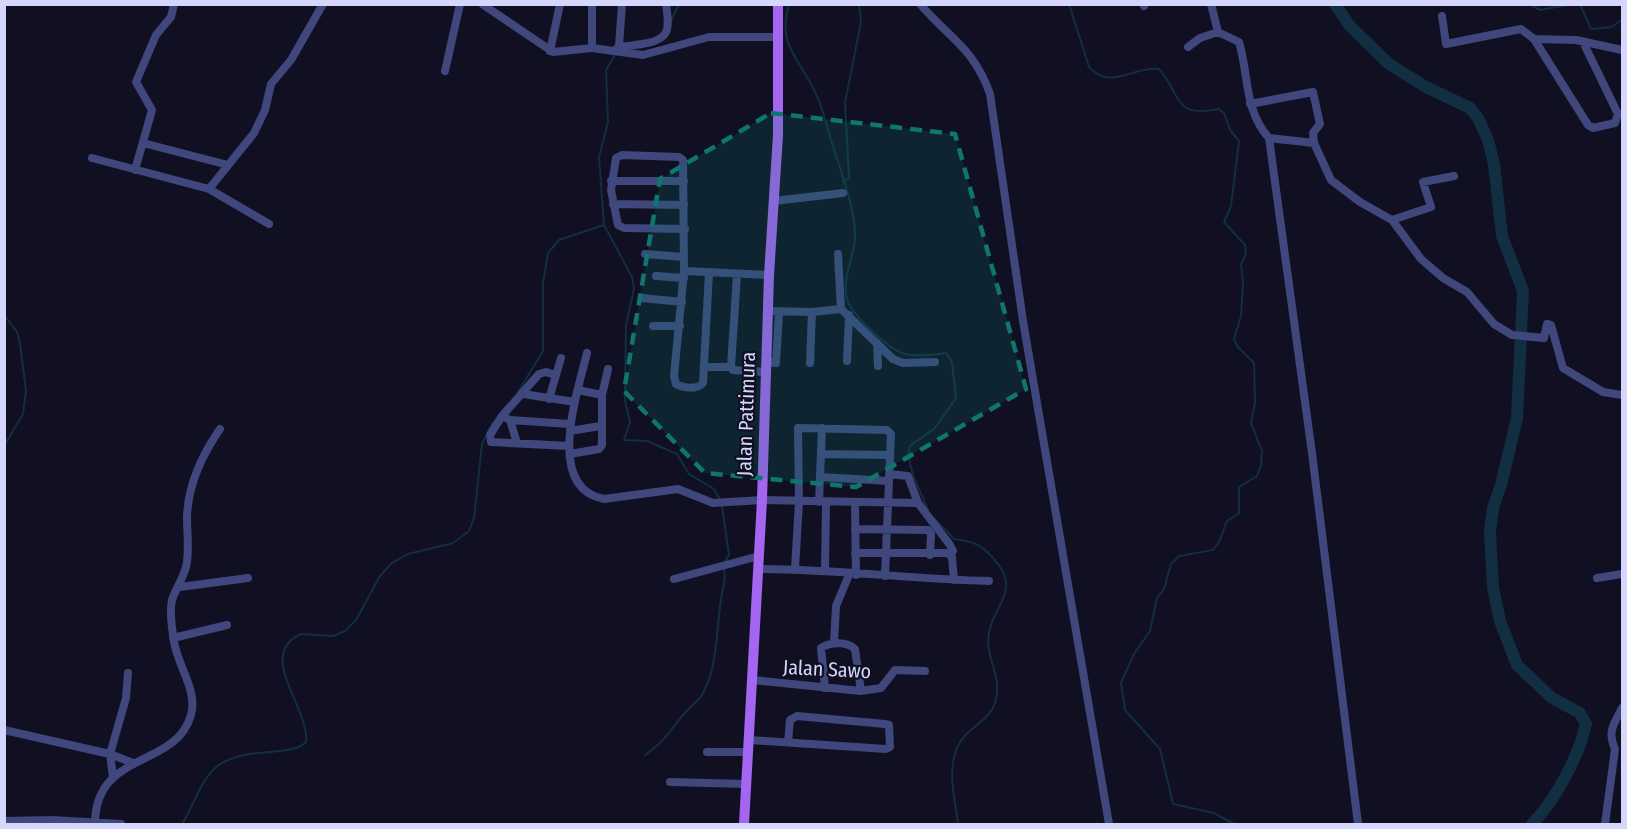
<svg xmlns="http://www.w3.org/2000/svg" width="1627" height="829" viewBox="0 0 1627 829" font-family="'Fira Sans Condensed',sans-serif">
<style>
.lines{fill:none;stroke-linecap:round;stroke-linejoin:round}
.stream{stroke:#122e43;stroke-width:2}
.river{stroke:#122e43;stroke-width:12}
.minor{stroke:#3f477c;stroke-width:8}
.major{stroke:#a465f1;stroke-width:10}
.marked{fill:#0f766e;fill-opacity:0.2;stroke:#0f766e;stroke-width:4.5;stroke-dasharray:12 8;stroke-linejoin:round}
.labels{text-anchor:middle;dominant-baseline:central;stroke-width:4.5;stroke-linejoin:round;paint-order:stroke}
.street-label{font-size:20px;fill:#d4d6fb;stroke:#101022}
</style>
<rect width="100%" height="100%" fill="#101022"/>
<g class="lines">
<path class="stream" d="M789,4C777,47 799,57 815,92C821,104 825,118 828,130C837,162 855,204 855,236C855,256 841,280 847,299C851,315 890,350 905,354C919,357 933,355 946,353L952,362L956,398L935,428L910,446L908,455L913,475L928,510
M1069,4L1089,67C1111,91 1133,66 1159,69C1183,97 1173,118 1219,109L1224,113L1230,130L1239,141L1231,206L1224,222L1245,245L1246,254L1241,264L1243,283L1241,316L1234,339L1237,346L1254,363L1255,403L1251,423L1262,451L1261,465L1257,476L1239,487V513L1227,521L1219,542L1213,550L1179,556L1171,564L1164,589L1157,598L1150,631L1134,654L1121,683L1125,710L1160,749L1173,804L1214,813L1234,824
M1529,4L1540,10L1573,4
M1580,4L1591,29L1611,27L1622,20
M671,21L679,4
M843,182L849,178L845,103L861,22L859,4
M604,225L632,277L634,289L626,325L625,401L630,422L624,440L647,441L677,454L689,474L714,489L720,500
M4,315L17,332L20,343L26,391L23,414L4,446
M518,392L543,351V283L548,253L559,240L604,225L599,157L608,122L606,70L616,53
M722,506L729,555L724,563
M935,519L954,539C972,541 981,544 993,558C1025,592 989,606 988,641C988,663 1003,679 995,703C989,722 964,729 957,748C947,772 955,799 958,824
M645,755C666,740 667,734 683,715C688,708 698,702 702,695C718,667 716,632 721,600C722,588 727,582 724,569
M182,824C193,807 200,782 215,768C241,745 292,758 306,742C310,708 255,655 301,634L333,636L345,631L356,620L380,576L392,563L408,554L453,543L469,531L474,518L482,444L493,422"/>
<path class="river" d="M1335,4L1349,25L1389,64L1426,87L1470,108L1478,118L1488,140L1494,164L1502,236L1523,291L1517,418L1501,485L1493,508L1490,531L1493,588L1500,621L1517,665L1552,698L1580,713L1586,724C1579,756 1555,801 1532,824"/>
<path class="minor" d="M482,4L553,52L592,48L643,55L709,37H777
M920,4C949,38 974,48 990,94L1023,321L1109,824
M1143,4L1144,6
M1211,4L1218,32L1239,42C1249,75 1244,111 1269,138L1314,143L1331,180L1360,202L1392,220L1421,259L1443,278L1467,292L1494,324L1512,335L1544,338L1547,324L1551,325L1563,368L1603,392L1622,395
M1442,16L1446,44L1521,29L1534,39L1576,40L1622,50
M1534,39L1588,125L1593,128L1615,123L1618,114L1583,42
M619,47C631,45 657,45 665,34C670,27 667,12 666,4
M1188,47L1200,38L1218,32
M592,48V4
M616,50L619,46L622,4
M550,51L560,4
M445,71L460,4
M1250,104L1313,92L1320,124L1313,133L1314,143
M1269,138L1312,453L1358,824
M143,143L228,165
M92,158L209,189L269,224
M135,170L152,110L136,82L156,35L171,17L174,4
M611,181H684
M209,189L254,133L265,110L271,84L291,60L323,4
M774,201L843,193
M613,204L684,205
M1392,220L1431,207L1423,182L1454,176
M685,229L624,228L618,225L611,190L616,158L622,155L679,157L683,160L684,271L769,275
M645,254L684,257
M838,254L841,309
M684,271L674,376L676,384C683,388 697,390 703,383L709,273
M656,276L684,278
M642,298L682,302
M767,311L812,312L841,309L893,359L903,363L935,362
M653,326H680
M877,343L878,366
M587,353C578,391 544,488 604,499L678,489L713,503L762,500L918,503
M847,361L849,315
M766,362L776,363L779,312
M810,363L812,312
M704,367H731L737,274
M731,367L733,370L766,372
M523,394L575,402
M602,395L608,369
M549,399L561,358
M502,416L490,435L491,442L569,446
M510,420L570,424
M570,431L600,426
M517,443L510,420L502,416L539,374L546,372L555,375
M570,454L599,449L602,445V395L578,390
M821,454L890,455
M889,474L908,476L918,503L950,545L953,551L950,555
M820,477L889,481
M819,502L822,428
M855,504L856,575
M855,529L928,530L931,534L930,555
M855,553H947L952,557L954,580
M758,569C835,569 911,579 989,581
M795,569L799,502L798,428L887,430L891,434L885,576
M825,570L826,503
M1597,578L1622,574
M674,579L759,556
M180,587L248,578
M173,638L227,625
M834,643L836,606L849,575
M753,680L861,691L881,688L895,670L925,671
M825,688L821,648C830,642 847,641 855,649L861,691
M4,730L110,754L133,763
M749,740L886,749L890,747L889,725L885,724L797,716L790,720L788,742
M707,752H748
M113,777L110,754L126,698L128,673
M670,782L746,784
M52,820L121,824
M4,821L52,820V823
M95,824C95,750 176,769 191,715C198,690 177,665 174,641C172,629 169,612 172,600C176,587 185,577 187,562C189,547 187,532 187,517C188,484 202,455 220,429
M1605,824L1615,749C1607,731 1614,724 1622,708"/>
<path class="major" d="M744,824L762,500L769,275L778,135V4"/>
</g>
<path class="marked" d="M771,113L955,134L1026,389L856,487L705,473L624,391L660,179Z"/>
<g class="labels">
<g class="street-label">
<text transform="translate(746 414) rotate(-88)">Jalan Pattimura</text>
<text transform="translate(827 669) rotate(3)">Jalan Sawo</text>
</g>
</g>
<rect width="1627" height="829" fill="none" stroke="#d4d6fb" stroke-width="12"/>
</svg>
